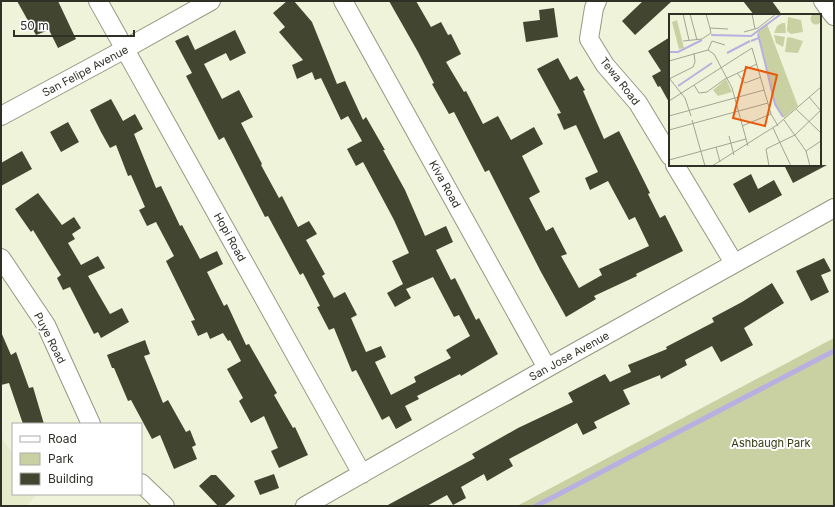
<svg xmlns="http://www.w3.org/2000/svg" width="835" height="507" viewBox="0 0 835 507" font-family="Inter,sans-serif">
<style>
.built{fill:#e6eccb}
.green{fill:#c9d1a3}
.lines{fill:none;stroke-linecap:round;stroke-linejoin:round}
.stream{stroke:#b9b0e1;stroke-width:5}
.building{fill:#424530}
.minor-casing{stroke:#949881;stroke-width:20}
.minor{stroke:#fff;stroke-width:18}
.labels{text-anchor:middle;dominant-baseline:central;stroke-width:4;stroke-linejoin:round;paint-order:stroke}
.street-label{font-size:11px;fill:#2f3127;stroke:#fff}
.park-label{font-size:11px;fill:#353a12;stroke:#fff}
.inset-river{fill:none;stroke:#b9b0e1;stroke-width:2}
.inset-road{fill:none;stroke:#a2a592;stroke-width:1}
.view{fill:#e8590c;fill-opacity:0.15;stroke:#e8590c;stroke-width:2}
.inset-edge{fill:none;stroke:#2f3127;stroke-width:2}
</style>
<rect width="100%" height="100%" fill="#eff3da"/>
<path class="built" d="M1,437L13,454V494H37L26,506H1Z"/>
<path class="green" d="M834,338V506H517Z"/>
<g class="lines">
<path class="stream" d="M536,506L834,351"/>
</g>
<path class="building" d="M17,1H58L76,39L58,48L49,30L36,35Z
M287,1H294L312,22L337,84L345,81L363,120L366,117L385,150H383L405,190L425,236L446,226L453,242L436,250L451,280L455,278L476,320L479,318L498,354L461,376L460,374L417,396L419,399L405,406L412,420L396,429L389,416L382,420L356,370L352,372L334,328L329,330L317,307L320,306L303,273L300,275L268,216L265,217L224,137L219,140L186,76L192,73L175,41L188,35L195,50L235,30L246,53L230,61L226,53L204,64L222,99L239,90L253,117L241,123L262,164L261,165L279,198L282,196L298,227L309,221L317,234L306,240L325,274L322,276L334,298L345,292L357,315L351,318L366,352L381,346L386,357L375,362L391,395L416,382L414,377L451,358L446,350L470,336L459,315L454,317L433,277L406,289L411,298L395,307L387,293L403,284L392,261L409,253L394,220L363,162L356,166L347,149L362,141L348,116L341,120L321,78L315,80L312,72L297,79L292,65L303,60L279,32L285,27L273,13Z
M389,1H416L431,27L441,22L448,35L451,34L461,54L446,62L464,92L466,91L483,124L498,116L511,140L534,127L543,144L522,156L540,192L529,198L546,231L553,227L567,254L561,256L579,288L602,275L599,269L649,246L635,217L629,220L608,181L590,190L585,178L598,172L576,125L564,130L557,114L561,113L537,69L558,58L570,80L577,76L585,90L583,91L604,139L619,131L650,193L648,194L660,218L665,215L683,251L636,274L637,276L594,296L596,299L566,317L541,272L489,170L485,172L454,112L449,114L432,84L434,83L418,52Z
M643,1H672L635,35L622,21Z
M743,1H772L782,15H754Z
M554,8L558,37L526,42L523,22L540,20L539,10Z
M670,37V104L660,86L658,87L652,76L661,71L648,51Z
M111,99L123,121L135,114L143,129L134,134L156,188L161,186L180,226L182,225L200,259L217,251L223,264L207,272L224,306L227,304L246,345L249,344L277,393L274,395L293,428L295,427L308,455L279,468L271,451L278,448L264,416L251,423L239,401L243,398L227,369L241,361L230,340L228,341L223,333L210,339L207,332L198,336L191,321L195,320L166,261L174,256L156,222L147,226L139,210L145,207L131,175L128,176L116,145L110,148L101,132L90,110Z
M68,122L79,142L61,152L50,132Z
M22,151L32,169L1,186V163Z
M784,165H827L793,183Z
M751,174L758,189L774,180L782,195L749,213L733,184Z
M38,193L62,225L74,217L81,228L72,234L75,239L68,243L81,265L98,256L105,268L88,276L110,314L122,308L129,322L101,338L98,332L94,334L70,287L63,290L57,278L61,275L33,230L31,232L15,209Z
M824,258L831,271L821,275L829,292L811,301L796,271Z
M772,283L784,303L744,328L753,345L721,362L712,346L685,360L687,365L661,379L660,375L623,390L630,404L594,422L597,428L583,435L577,423L509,459L513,466L487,481L484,474L461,487L466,498L453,505L447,495L427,506H386L475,458L472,454L518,428L573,402L568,393L605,374L610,382L631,372L628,365L667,349L666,347L714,322L712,318L742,302Z
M1,332L11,355L16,352L29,388L33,387L44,424H23L9,383L1,385Z
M145,340L150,354L144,356L163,403L168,400L186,432L190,430L196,445L192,447L197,459L174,469L160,435L152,439L131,400L128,401L114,368H112L107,355Z
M274,474L279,488L260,495L254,481Z
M211,475H216L235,496L224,506H218L199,486Z"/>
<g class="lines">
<defs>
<path id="minor" d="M98,1L362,474
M343,1L547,368
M597,1L594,8L589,39L605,65L638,103L670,156
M823,1L834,16
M1,116L125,49L211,1
M675,165L734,263
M1,258L46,325L91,424
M141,483L165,506
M305,506L547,368L834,208"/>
</defs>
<use href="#minor" class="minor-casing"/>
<use href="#minor" class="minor"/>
</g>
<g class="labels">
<g class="street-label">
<text transform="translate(85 71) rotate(-28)">San Felipe Avenue</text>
<text transform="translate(620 81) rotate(52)">Tewa Road</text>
<text transform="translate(445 184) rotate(61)">Kiva Road</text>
<text transform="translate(230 237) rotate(61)">Hopi Road</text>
<text transform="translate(50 338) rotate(63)">Puye Road</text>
<text transform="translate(569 356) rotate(-29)">San Jose Avenue</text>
</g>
<g class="park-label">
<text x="771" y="443">Ashbaugh Park</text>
</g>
</g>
<g transform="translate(669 14)">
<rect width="152" height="152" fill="#eff3da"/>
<path d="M141.5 5a5.5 5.5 0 1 1 11 0a5.5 5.5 0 1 1-11 0ZM119,3L132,6L134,18L122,20L118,17ZM8,6L15,34L10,35L3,8ZM113,9H116L117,19H105L108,12ZM98,10L129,92L115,104L107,94L88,17ZM105,21L116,23L114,33L107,29ZM120,23L134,27L129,39L116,38L118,24ZM57,65L63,78L49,82L44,76Z" fill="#c9d1a3"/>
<path class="inset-river" d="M42,21L82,22L112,0M90,24L106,90L114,103M82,27L90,24L89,20M0,38H9L33,26M58,39L81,27M9,72L43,49"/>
<path class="inset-road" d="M14,0L20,26M21,0L28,26M37,0L41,14M83,0L86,15M75,18L89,14L107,0M14,27L33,25L42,19L41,14L59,15M39,36L45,40L63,74L79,132M39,36L43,27L56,31M0,47L39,36M68,59L76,69L92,63M0,64L16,84L22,102M0,65L24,53L26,48L25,39M25,71L30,79L38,78L56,65L88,50M140,83L152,97M0,87L83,34L102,100L109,112M127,95L152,119M0,102L95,76M23,106L36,152M115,106L137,137L141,152M73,112L102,100M104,114L122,152M0,116L99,89M60,122L65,141M47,133L51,148M137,137L152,127M0,146L77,125M43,152L108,111L152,73M100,152L97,135L126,121L152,96"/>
<path class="view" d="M77,53L108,61L96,112L64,104Z"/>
<rect width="152" height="152" class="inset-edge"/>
</g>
<rect width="835" height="507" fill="none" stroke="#2f3127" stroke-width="4"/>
<rect x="12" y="423" width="130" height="72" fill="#ffffff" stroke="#acada9"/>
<rect x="20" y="436" width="20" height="6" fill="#ffffff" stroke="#acada9"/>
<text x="48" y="443" font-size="12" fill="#2f3127">Road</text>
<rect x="20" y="453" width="20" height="12" fill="#c9d1a3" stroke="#acada9"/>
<text x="48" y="463" font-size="12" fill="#2f3127">Park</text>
<rect x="20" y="473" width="20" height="12" fill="#424530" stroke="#acada9"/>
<text x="48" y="483" font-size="12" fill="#2f3127">Building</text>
<path d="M14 30v6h120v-6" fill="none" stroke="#2f3127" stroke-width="2"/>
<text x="20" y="30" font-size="12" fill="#2f3127" stroke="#ffffff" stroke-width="3" paint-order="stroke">50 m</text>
</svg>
